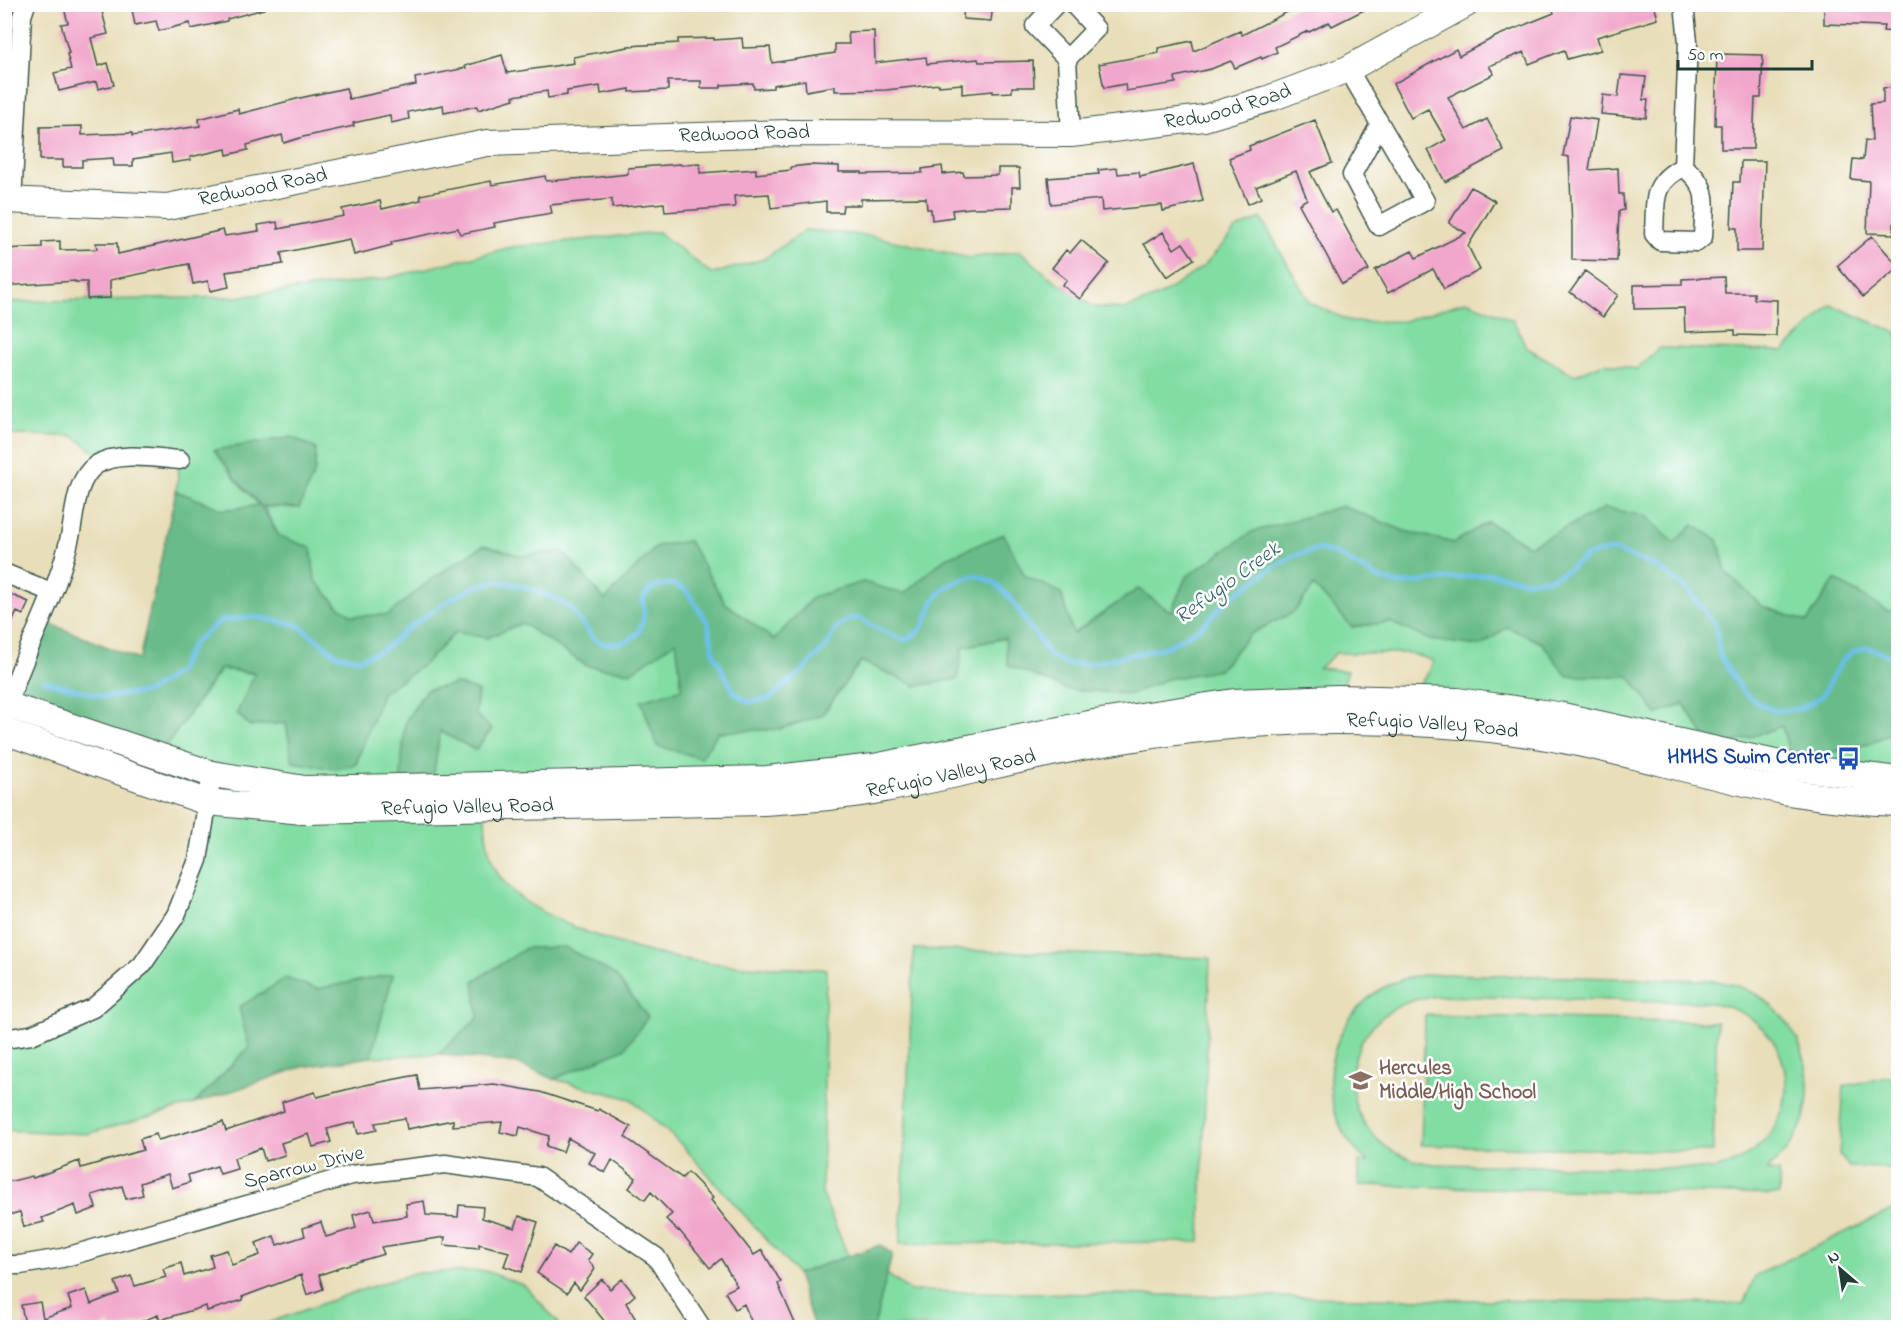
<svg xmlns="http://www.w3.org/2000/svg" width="1903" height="1332" viewBox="0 0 1903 1332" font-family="'Indie Flower',sans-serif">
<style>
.green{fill:#82dda3;stroke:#508d6c;stroke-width:1.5;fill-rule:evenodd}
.forest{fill:#69bc89;stroke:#447c5e;stroke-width:1.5}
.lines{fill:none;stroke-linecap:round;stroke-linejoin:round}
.stream{stroke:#6ac0e7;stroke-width:5}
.building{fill:#f1a6cb}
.street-casing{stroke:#3d5548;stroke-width:21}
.secondary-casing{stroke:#3d5548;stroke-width:28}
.street{stroke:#fff;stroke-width:18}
.secondary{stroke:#fff;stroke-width:26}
.labels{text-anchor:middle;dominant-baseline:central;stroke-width:5;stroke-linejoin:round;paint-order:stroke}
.street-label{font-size:21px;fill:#1f3d34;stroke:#fff}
.transit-label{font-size:21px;font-weight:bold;fill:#164399;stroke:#fff;text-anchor:end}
.education-label{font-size:21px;font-weight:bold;fill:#785e54;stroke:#fff;text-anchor:start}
.water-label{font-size:22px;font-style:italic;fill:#36646a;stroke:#fff}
</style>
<rect width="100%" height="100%" fill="#fff"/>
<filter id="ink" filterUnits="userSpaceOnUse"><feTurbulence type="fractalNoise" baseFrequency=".0167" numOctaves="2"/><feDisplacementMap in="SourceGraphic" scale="12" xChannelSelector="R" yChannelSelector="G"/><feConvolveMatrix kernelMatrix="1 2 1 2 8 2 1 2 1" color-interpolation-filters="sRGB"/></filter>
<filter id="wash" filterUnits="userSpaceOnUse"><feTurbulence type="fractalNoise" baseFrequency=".008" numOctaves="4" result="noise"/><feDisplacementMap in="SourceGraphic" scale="24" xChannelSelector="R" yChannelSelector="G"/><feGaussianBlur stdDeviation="1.35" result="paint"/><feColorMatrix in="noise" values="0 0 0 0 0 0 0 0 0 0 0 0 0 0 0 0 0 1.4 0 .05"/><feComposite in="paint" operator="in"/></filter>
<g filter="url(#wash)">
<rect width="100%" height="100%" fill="#e8deb9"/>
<path class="green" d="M1261,218L1310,303L1352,322L1404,321L1467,301L1513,320L1527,348L1575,375L1605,363L1636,369L1659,348L1784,351L1831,305L1898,333V607L1889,612L1835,580L1807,622L1761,606L1726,572L1718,540L1674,543L1605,508L1529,546L1488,522L1454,543L1404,531L1343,506L1252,532L1186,577L1171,612L1138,589L1072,634L1061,593L1025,576L944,559L904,594L863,582L813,597L774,640L725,603L688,541L657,546L605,601L562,551L522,556L484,545L433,578L388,615L353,616L338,606L315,580L311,548L279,536L264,507H299L215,450L238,482L259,505L224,510L176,491L180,460H106L73,436L5,435L4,302L236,297L384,279L512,247L658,232L712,274L764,259L805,230L872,236L969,258L1020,251L1047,275L1094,307L1126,309L1161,295L1204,266L1236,229Z
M1314,586L1352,627L1390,622L1430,640L1481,646L1507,627L1542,643L1567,676H1629L1657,714L1684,704L1713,749L1782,726L1793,767L1843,749L1869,744L1898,729V780C1862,777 1826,774 1790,767C1669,742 1548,703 1424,700L1419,685L1429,672L1433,661L1410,653H1336L1319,668L1348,671L1338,698L1234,702L1094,723L874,767L767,779L432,786L440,731L475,750L491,729L475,714L478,692L457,684L426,690L405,722L400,787L305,789L212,774L159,756L221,669L255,674L237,713L250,726L286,723L293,762L336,769L356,764L382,693L423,665L456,632L487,638L522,623L587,666L631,672L677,640L682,689L642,701L657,746L701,758L718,732L780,729L822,715L861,661L916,686L957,679L963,647L1006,638L1008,665L1066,689L1131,694L1167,679L1219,670L1250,634L1294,612Z
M207,802L484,807C486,828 486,851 496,870C509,896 541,912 567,924C595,936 624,946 653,953C710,967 769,967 826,969L822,1193L848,1256L797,1274L682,1145L631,1099L554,1079L624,1049L478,1018L439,1054L371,1057L393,975L317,989L286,979L249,1047L194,1104L87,1134L5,1130V1039L93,1008L176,915Z
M914,949L1210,958L1200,1242L900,1244Z
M1439,974L1705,980C1717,981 1729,983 1741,987C1795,1008 1821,1070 1802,1124C1794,1143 1781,1158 1766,1171L1779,1172V1195L1359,1185V1162H1368C1358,1153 1348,1142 1342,1130C1312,1073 1341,999 1403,979C1415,975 1427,975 1439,974ZM1439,996L1704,1002C1808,1013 1815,1145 1714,1169L1434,1164C1322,1151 1326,1004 1439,996Z
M1425,1015L1717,1022L1713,1152L1421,1145Z
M1898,1076V1168L1849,1167L1839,1154L1844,1086L1886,1077Z
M1898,1207V1327H874L887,1274L910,1291L1743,1304L1756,1275Z
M486,1271L525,1286L562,1327H257L346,1295L414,1273Z"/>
<path class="forest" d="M292,437L316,449L315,471L299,508L261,506L279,536L311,548L315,580L338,606L353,616L388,615L433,578L484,545L522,556L562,551L605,600L657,546L689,541L725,603L774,640L813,597L863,582L904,594L944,559L1004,534L1025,576L1061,593L1073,634L1138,589L1171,612L1186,577L1252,532L1343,506L1404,531L1454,543L1488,522L1529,546L1605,508L1646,516L1674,543L1693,525L1718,540L1726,572L1762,606L1807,622L1835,580L1889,612L1898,607V729L1869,744L1843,749L1793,767L1782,726L1713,750L1684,704L1657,714L1629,676H1567L1542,643L1507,627L1481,646L1430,640L1390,622L1352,627L1314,586L1294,612L1250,634L1219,670L1167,679L1131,694L1066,689L1008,665L1005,638L963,647L957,679L916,686L861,661L822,715L780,729L718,732L701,758L657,746L641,700L682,689L676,641L631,672L587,666L522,623L487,638L456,632L423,665L382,693L356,764L336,769L293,762L286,723L250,726L237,713L255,673L220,669L159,756L8,705L41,620L139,660L176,491L224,510L260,505L238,482L214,450Z
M457,684L478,691L475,714L492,729L475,750L440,731L432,786L400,787L405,722L426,690Z
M565,947L615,975L648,1017L624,1049L554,1079L518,1064L439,1054L478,1018L474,981L526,948Z
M393,974L371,1057L302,1067L194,1104L249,1047L239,1007L286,978L317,989Z
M880,1245L892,1254L874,1327H814L797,1274Z"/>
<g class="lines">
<path class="stream" d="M45,681L104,697L148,692L178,672L193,643L222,620L257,617L298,625L337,655L359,659L383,650L411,626L449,600L472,588L496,581L526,587L550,596L571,608L593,638L605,644L619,643L629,640L639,632L644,616L643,599L649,590L660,585L673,584L686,590L708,623L714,654L734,692L748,702L769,699L803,670L827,646L835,629L848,619L860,618L870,625L904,640C929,630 924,618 935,599C944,585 961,580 976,575L995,583L1010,598L1051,657L1068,664H1088L1166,647L1200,628L1229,599L1275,566L1296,555L1319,549L1339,555L1378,578L1400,584L1492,574L1527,581L1551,578L1568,570L1585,557L1600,552L1615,550L1657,567L1689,591L1716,626L1720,656L1742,691L1757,703L1775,711L1800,709L1821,697L1842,661L1852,652L1867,647L1892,657H1898"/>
</g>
<g id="blocks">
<path class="building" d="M63,4H100L108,34L91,38L98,66L108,63L114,85L98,89L96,82L59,91L54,73L71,69L67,54L69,53L61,24L68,23Z
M131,4H263L264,9L227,19V21L191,29L190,23L159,31L156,21L135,25Z
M964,4H993L991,21L963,19Z
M1303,4H1376L1332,26L1329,22L1309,32L1308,31L1275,47L1277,52L1262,59L1261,57L1235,68L1231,61L1211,69L1175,77L1176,83L1126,91L1125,84L1104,88L1099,64L1159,53L1158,48L1192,41L1194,51L1240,31L1242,35Z
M1551,4H1654L1658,19L1597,37L1601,50L1567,59L1564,50L1529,64L1524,52L1489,66L1494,74L1448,97L1466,130L1487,119L1504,151L1445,182L1428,150L1446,140L1428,109L1411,118L1393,84L1456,49L1459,56L1497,36L1554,13Z
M1824,4H1899V32L1883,31L1884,26L1824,24Z
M874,31L875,63L926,57L927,64L978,59L979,62L1033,61L1034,87H1012V92L993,93V91L962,94V84L939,86V84L886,90L835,91V86L806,91L805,80L773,85V88L754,89L753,83L721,85V88H701V81H668V90L630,92V89L601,94L600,86L567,91V95L548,98L547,91L513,96L514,99L478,110L477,106L444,113L443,105L408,112L409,119L391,123L390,115L353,123L354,126L303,137L284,143L282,135L247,145L248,150L227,155L226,149L190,157L191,160L172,163L171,153L133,159V166H114L113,158L82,160V167H63V160H40V127L82,126V135L132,133V136L200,126L199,119L238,109L239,114L300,98L346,88L349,99L416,85L415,78L466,68L465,66L502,55L507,73L574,63L573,57L628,47V46L678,43V39L714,38V40L742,38L743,48L770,47L772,63L835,53V44H849L848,32Z
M1717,54L1763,55L1761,98H1755L1753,149H1721V125H1715Z
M1621,75L1646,77L1643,100H1648L1646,118L1601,114L1603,95L1618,97Z
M1899,87V130H1897L1894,162H1899V223H1894V234L1867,233L1869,181L1851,179L1853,159L1863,160L1865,140L1872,141L1870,104L1883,103V88Z
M1570,116L1597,120L1589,170L1618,168L1619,194H1623L1624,210L1619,211L1617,261L1572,260V227L1569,157L1563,156Z
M1315,120L1332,163L1310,172L1331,212L1336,210L1369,270L1342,284L1299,204L1307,199L1296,171L1256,187L1261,198L1248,204L1229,158L1250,150L1249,146Z
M1741,161H1765L1762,251H1737V228H1731L1733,182H1740Z
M680,164L681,165L700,164V173L756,169V174L791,170V167L808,165L839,166V172H862V174L922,173V169L942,166L943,174L963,172L964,176L998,175V168H1019L1020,187H1012V207L971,208L952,210L953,217L932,220L931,209H927L926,198L861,199V205H843L842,212H826V201L771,208L769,194L734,196L735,207L665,212L664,203L612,208V199L550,205L552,213L494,223L495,227L460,234L458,228L391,242L392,245L354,255L350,239L281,253L283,264L226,272L229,287L210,291L208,281L193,284L189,264L110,280V298L87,299V282H75V281L4,286V249L42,247V242L60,241V250L97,249L96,243H117L118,254L223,230L225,236L259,231L258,225L277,222L278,229L344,216L342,209L380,201L382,209L421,200L420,195L491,181L492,185L545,176L546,181L600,177L628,174V168Z
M1194,164L1203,201L1163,211L1162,205L1102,211L1101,199L1051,204L1048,178L1099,174L1098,170L1117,168L1118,174L1139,172L1140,177Z
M1471,187L1495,201L1468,246L1480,270L1444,289L1433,269L1388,293L1375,270L1412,251L1416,258L1466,233L1449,223Z
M1163,232L1174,249L1183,243L1194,259L1167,277L1144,244Z
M1872,236L1899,267L1863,297L1837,266Z
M1081,240L1109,263L1080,299L1062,285L1067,280L1052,268L1066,250L1070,253Z
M1585,271L1618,295L1603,317L1570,292Z
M1724,277L1725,293H1754V299L1777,300L1776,336L1735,335V330L1685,332L1684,308L1634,309V285L1682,284V279Z
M4,592L29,602L23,615L17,612L4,639Z
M417,1075L420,1090L494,1084L540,1092L598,1111L599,1109L631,1127L625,1137L682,1178L688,1172L713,1198L711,1200L754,1255L762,1250L781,1282L778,1284L797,1328H754L744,1304L735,1309L725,1292L737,1286L721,1259L710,1268L679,1230L678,1231L666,1219L672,1214L651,1192L645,1200L629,1188L636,1178L612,1160L605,1173L589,1163L595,1153L568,1138L563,1152L546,1146L549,1136L520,1127L518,1136L500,1132L502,1122L453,1126V1120L407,1129L405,1118L375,1123L377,1130L358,1134L355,1122L327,1129L331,1142L313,1147L309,1134L281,1143L285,1155L265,1161L261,1148L234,1158L237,1169L220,1174L217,1166L188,1175L190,1182L172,1188L168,1174L140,1183L143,1195L126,1199L122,1186L92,1195L96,1208L78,1215L75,1205L42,1218L44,1222L24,1227L20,1212L4,1216V1183L32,1176L33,1178L79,1161L81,1168L143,1150L140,1139L156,1134L158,1140L223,1122L226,1131L284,1111L282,1102L315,1092L317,1097L365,1085Z
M424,1201L426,1215L458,1217L459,1205L483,1207L482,1218L515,1228L519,1216L538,1222L522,1272L504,1266L509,1252L479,1244V1248L444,1245L445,1237L381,1247L384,1254L336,1268L337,1269L319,1275L323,1289L307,1295L301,1275L242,1297L243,1300L207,1311L206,1306L160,1320L158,1315L124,1328H111L110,1323L97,1328H22V1325L25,1324L21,1305L40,1302L43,1318L72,1308L68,1296L86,1290L91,1304L119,1293L115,1282L131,1276L135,1286L166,1277L163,1269L181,1263L184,1276L213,1267L210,1255L227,1250L232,1265L260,1255L256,1243L274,1236L277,1245L305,1236L303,1228L321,1222L326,1237L356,1228L353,1215L371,1210L374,1221L407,1216L406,1204Z
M576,1243L592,1254L588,1260L595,1269L580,1290L574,1283L567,1293L537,1273L554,1246L568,1255Z
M602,1279L610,1289L622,1279L635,1295L626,1303L641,1328H610L584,1296Z"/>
</g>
</g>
<g filter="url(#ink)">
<use href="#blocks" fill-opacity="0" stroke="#3d5548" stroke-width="1.5"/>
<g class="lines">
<defs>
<path id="street" d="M1056,4L1035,26L1067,59L1071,134
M1067,59L1096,29L1073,4
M1348,69L1425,201L1379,226L1352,175L1380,124
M1683,167C1712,187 1704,206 1703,237L1697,242L1660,241L1654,234C1656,202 1650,183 1683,167Z
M1683,167L1688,42L1684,4
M12,202L22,16L26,4
M4,573L51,592
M4,721C19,656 58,598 71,532C75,511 76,479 96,465C117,451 156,458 180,460
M4,1039L31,1035L93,1008L142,965L176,915L198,860L212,774
M4,1265H20L62,1258L352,1175L445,1164L538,1177L656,1257L702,1328"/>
<g id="secondary">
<path id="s1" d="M4,200L167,207L487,143L788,133L1071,134L1204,118L1268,99L1348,69L1466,4"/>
<path d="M4,704L212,774L305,789L767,779L874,767L1094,723L1234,702L1338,698L1457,701L1558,715L1793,767L1898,780"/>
<path id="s2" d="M4,731L207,802L303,811L764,802C804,799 844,797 884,789C956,776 1027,756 1099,744C1176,730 1256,721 1334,721C1405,721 1477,725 1547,737C1633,752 1715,780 1801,794C1833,799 1866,802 1898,803"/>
</g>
</defs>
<use href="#street" class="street-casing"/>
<use href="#secondary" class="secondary-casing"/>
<use href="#street" class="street"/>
<use href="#secondary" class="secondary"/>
</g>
</g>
<defs>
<symbol id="bus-bare" viewBox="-9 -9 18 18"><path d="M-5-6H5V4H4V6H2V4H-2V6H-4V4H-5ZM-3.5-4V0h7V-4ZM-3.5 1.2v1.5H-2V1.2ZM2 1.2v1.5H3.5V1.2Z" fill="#1a4fb4" stroke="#fff" stroke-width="2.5" paint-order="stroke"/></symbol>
<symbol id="school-bare" viewBox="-9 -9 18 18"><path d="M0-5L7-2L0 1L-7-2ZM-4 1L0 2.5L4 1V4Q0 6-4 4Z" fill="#8d6e63" stroke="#fff" stroke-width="2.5" paint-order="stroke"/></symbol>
</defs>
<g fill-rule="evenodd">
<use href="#bus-bare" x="1832" y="742" width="33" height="33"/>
<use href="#school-bare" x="1344" y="1064" width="33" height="33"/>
</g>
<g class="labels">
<g class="street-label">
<text stroke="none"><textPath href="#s1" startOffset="1233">Redwood Road</textPath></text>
<text stroke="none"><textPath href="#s1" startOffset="747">Redwood Road</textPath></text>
<text stroke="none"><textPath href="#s1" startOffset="261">Redwood Road</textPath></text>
<text stroke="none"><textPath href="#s2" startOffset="1448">Refugio Valley Road</textPath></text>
<text stroke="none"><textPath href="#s2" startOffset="962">Refugio Valley Road</textPath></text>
<text stroke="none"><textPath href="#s2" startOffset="476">Refugio Valley Road</textPath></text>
<text transform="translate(304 1168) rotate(-14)">Sparrow Drive</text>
</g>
<g class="transit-label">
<text x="1830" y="758">HMHS Swim Center</text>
</g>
<g class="education-label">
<text x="1379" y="1069">Hercules<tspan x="1379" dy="24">Middle/High School</tspan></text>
</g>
<g class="water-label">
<text transform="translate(1228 584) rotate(-36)">Refugio Creek</text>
</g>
</g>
<rect width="1903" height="1332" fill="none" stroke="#fff" stroke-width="24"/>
<g transform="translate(1840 1269) rotate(331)" stroke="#ffffff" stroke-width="4.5" paint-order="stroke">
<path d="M0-4.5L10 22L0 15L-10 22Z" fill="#1f3d34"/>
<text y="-9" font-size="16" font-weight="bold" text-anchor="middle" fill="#1f3d34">N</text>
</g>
<path d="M1678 60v9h134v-9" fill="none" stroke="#1f3d34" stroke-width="3"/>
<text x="1687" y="60" font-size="18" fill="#1f3d34" stroke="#ffffff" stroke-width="4.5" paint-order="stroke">50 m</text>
</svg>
